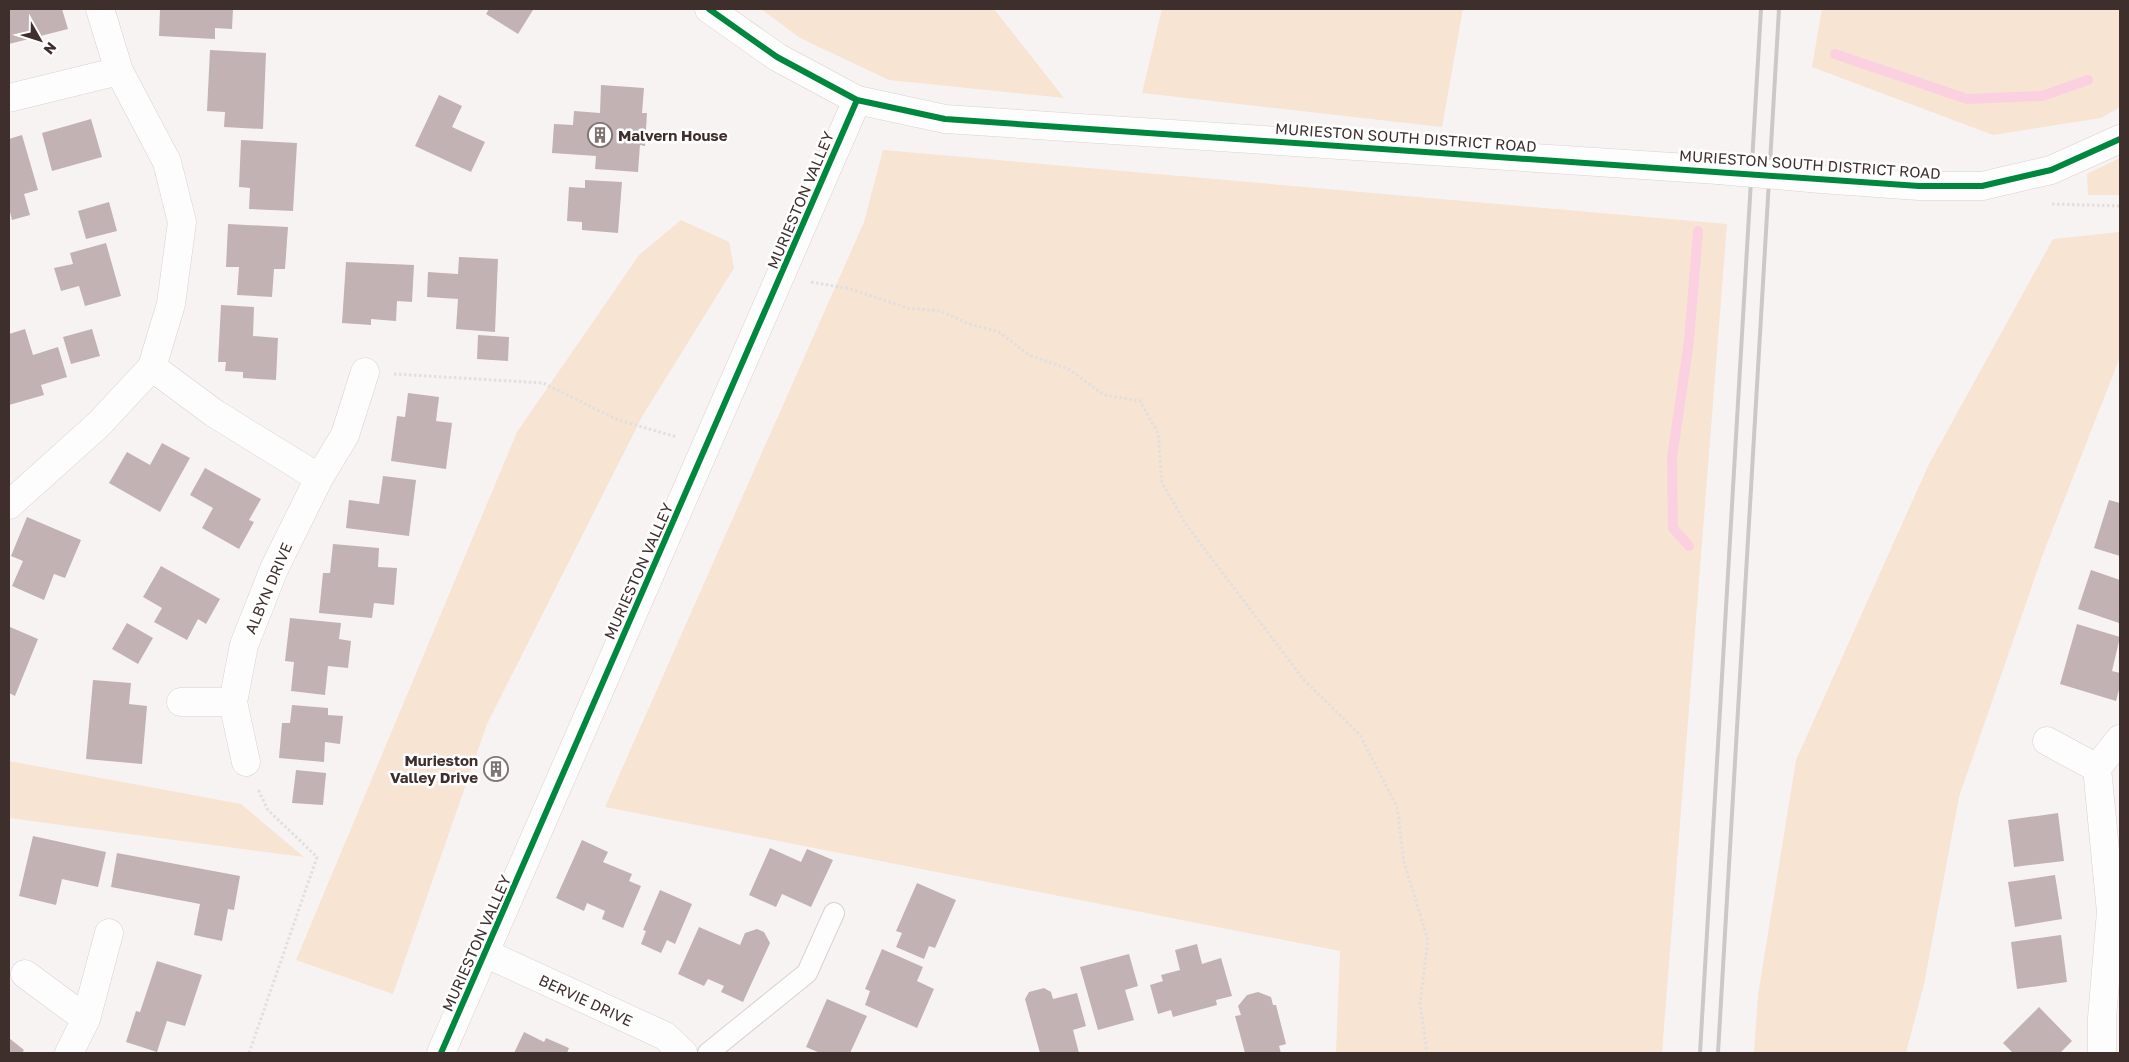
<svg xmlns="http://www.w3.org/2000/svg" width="2129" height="1062" viewBox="0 0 2129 1062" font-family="'Golos Text',sans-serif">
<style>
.green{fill:#f7e4d3}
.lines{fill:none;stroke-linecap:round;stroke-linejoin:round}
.stream{stroke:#fbd1e1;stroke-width:10}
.building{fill:#c2b2b4}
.lane-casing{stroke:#dad0cf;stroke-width:22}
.street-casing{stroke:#dad0cf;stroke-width:29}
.secondary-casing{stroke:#dad0cf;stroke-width:29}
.path{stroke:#e1dfdf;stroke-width:3;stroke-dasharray:2.5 2.5;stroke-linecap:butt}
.lane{stroke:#fefdfd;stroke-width:20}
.street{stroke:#fefdfd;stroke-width:28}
.secondary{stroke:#fefdfd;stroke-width:28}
.rail{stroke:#cbc8c8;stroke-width:4}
.secondary-bridge-casing{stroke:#dad0cf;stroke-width:29;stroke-linecap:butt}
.secondary-bridge{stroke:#fefdfd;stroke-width:28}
.cycleway-casing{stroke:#fff;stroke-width:9}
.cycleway{stroke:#00873e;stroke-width:6}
.labels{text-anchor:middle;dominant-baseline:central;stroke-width:5;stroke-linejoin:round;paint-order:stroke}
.poi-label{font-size:15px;font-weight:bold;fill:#3f2f2c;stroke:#fff;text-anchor:start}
.street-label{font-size:15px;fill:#3f2f2c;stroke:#fff}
</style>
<rect width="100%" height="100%" fill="#f8f3f3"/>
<path class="green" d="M761,9H994L1064,98L889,80L800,38Z
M1162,9H1463L1442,127L1142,93Z
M1822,9H2120V107L2101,118L1993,135L1812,67Z
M883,150L1727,224L1662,1053H1336L1340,951L605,807L864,222Z
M2120,158V195H2088L2087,174Z
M681,220L729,242L734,268L643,415L487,724L393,994L296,960L517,432L639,255Z
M2120,232V357L2043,554L1959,797L1924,984L1906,1053H1754L1758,995L1796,760L1929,464L2053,239Z
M9,761L241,804L304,857L9,818Z"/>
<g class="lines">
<path class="stream" d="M1835,54L1967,99L2042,96L2088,80
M1689,546L1673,528L1672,458L1689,341L1698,231"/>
</g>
<path class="building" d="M9,9H62L68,29L9,44Z
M160,9H233L232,29L215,28V39L159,36Z
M489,9H531L533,10L518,34L486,14Z
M210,50L266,53L263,129L224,127L225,112L207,111Z
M601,85L644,88L642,113H647L645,146L640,145L638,172L595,169L596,156L552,153L554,124L573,125L574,111L600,113Z
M439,95L462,106L452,127L485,142L471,172L415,146Z
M91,119L102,157L52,171L42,133Z
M22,135L38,190L24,194L30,215L12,220L9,208V139Z
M241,140L297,143L293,211L249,209L250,188L239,187Z
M585,180L622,182L618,233L582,230V222L567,221L569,187L585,188Z
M109,202L117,231L86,239L78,211Z
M228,224L288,227L285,269H274L272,297L237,295L239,267H226Z
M106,243L121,296L85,306L79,286L61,291L54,268L73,264L70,253Z
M459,257L498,259L495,332L456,329L458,299L427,297L428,272L458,274Z
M346,262L414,265L412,302L397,301L396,321L371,319V325L342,323Z
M221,305L254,307L253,336L278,338L276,380L243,378V372L225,371L226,362H218Z
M25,329L33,355L58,347L67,377L41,385L44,395L9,405V334Z
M92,329L100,356L71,364L63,337Z
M478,335L509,337L508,361L477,359Z
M408,393L439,397L436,421L452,423L446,469L391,461L397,416L405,417Z
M162,443L190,458L160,512L109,483L127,452L150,465Z
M205,468L261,499L249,520L254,522L239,549L202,528L213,508L190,495Z
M383,476L416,480L409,536L346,528L349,500L379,504Z
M2109,500L2120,503V556L2094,548Z
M27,517L81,540L65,578L54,574L44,600L12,586L23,561L11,556Z
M333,544L379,548L378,567L397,568L394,605L374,603L372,618L319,613L323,573H330Z
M161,566L220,599L206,624L198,619L187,640L154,622L162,608L143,597Z
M2091,570L2120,580L2119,623L2078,609Z
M290,618L341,623L339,639L351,641L348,668L328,666L325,695L291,691L294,662L285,661Z
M127,623L153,638L138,664L112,649Z
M2077,624L2120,637L2112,671L2120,673V686L2116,701L2060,684Z
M10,627L38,639L15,696L9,693Z
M93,680L131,683L129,704L147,706L142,764L86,759Z
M292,705L328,708V715L343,716L340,744L325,742L324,762L279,758L282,723H290Z
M494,759L506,766L499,779L487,773Z
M296,770L326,773L323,805L292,803Z
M2058,813L2064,861L2014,867L2008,820Z
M33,836L106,852L98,887L62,879L56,905L19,896Z
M582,840L608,852L603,862L632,874L629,881L641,886L623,928L602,919L605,911L587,903L584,911L556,898Z
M770,848L801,862L807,849L833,860L811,907L782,894L776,907L749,895Z
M117,853L240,876L234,910L228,909L222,941L194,935L200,904L111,887Z
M2055,875L2062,919L2015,927L2008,882Z
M917,883L956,900L935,948L929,946L924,959L896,947L902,933L896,931Z
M660,890L692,904L675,944L667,940L661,953L641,944L646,931L643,930Z
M699,927L740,945L745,933L757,929L764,932L770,943L743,1002L721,992L724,986L708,979L704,986L678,974Z
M2061,935L2067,982L2017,989L2011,942Z
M1197,944L1202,964L1221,958L1232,996L1216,1000L1217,1005L1173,1017L1171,1010L1158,1014L1150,985L1163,981L1161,975L1180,970L1175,950Z
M882,949L923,967L917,981L934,989L917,1028L865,1005L870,991L865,989Z
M1129,954L1138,986L1125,990L1134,1020L1098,1030L1080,967Z
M157,961L202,975L185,1026L167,1021L157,1052L126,1042L136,1011L140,1012Z
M1044,988L1051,992L1053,999L1077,993L1086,1026L1073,1030L1079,1053H1040L1025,999L1029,992Z
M1258,992L1271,997L1273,1005H1276L1286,1044L1279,1046L1281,1053H1245L1235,1016L1241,1015L1238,1006L1247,995Z
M827,999L867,1016L850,1053H820L806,1047Z
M2039,1007L2072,1041L2060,1053H2013L2003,1043Z
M524,1032L544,1042L546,1038L569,1048L567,1053H514Z
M9,1038L24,1050L22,1053H9Z"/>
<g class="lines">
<defs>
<path id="lane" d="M708,1053L807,973L834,913"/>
<path id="street" d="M100,9L119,71L167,162L182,222L171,304L152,367L214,413L319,478
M9,98L119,71
M9,505L99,424L152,367
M181,702H233L246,762
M233,702L244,645L274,569L319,478L345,435L365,372
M2047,741L2097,768L2120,739
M2097,768L2111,912L2102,1018V1053
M485,953L665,1036L683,1053
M25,974L86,1019
M69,1053L86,1019L109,933
M441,1053L857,100"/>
<path id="secondary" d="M709,9L777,57L857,100L945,119L1718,170
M1821,179L1919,186H1982L2051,170L2120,139"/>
</defs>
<use href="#lane" class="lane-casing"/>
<use href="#street" class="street-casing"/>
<use href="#secondary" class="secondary-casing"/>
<path class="path" d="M2052,204L2120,206
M811,282L851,289L908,308L941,311L969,324L999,332L1029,355L1070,370L1104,395L1140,401L1158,433L1162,483L1187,526L1304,680L1360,735L1397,807L1404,862L1428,940L1420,1003L1427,1053
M394,374L543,383L618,420L677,437
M249,1053L317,857L268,810L258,789"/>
<use href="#lane" class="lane"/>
<use href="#street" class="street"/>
<use href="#secondary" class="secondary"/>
<path class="rail" d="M1700,1053L1761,9
M1718,1053L1779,9"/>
<defs>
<path id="secondary-bridge" d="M1718,170L1821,179"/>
</defs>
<use href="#secondary-bridge" class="secondary-bridge-casing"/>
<use href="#secondary-bridge" class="secondary-bridge"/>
<defs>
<path id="cycleway" d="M709,9L777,57L857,100L945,119L1919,186H1982L2051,170L2120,139
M441,1053L857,100"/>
</defs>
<use href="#cycleway" class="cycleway-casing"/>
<use href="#cycleway" class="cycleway"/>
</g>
<defs>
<symbol id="building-ring" viewBox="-11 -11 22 22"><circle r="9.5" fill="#fff" stroke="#807472" stroke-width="1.5"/><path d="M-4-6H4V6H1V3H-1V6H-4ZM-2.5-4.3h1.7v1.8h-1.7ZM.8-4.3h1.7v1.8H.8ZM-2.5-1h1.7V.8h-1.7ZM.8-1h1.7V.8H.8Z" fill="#807472"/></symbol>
</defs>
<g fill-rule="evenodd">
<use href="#building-ring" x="586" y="121" width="28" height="28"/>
<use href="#building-ring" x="482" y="755" width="28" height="28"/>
</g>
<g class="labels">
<g class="poi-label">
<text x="618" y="135">Malvern House</text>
<text x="478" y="760" text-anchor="end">Murieston<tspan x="478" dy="17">Valley Drive</tspan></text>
</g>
<g class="street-label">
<text transform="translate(1406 137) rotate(4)">MURIESTON SOUTH DISTRICT ROAD</text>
<text transform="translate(1810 164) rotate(4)">MURIESTON SOUTH DISTRICT ROAD</text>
<text transform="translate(800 200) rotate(-67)">MURIESTON VALLEY</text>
<text transform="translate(638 571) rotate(-66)">MURIESTON VALLEY</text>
<text transform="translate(268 588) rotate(-67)">ALBYN DRIVE</text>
<text transform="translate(476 943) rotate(-66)">MURIESTON VALLEY</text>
<text transform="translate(586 1000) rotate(25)">BERVIE DRIVE</text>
</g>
</g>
<rect width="2129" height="1062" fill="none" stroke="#3f2f2c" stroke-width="20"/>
<g transform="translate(40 40) rotate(129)" stroke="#ffffff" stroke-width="4" paint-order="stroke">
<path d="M0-4L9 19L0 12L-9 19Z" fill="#3f2f2c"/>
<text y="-8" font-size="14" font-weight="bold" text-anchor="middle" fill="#3f2f2c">N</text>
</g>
</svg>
